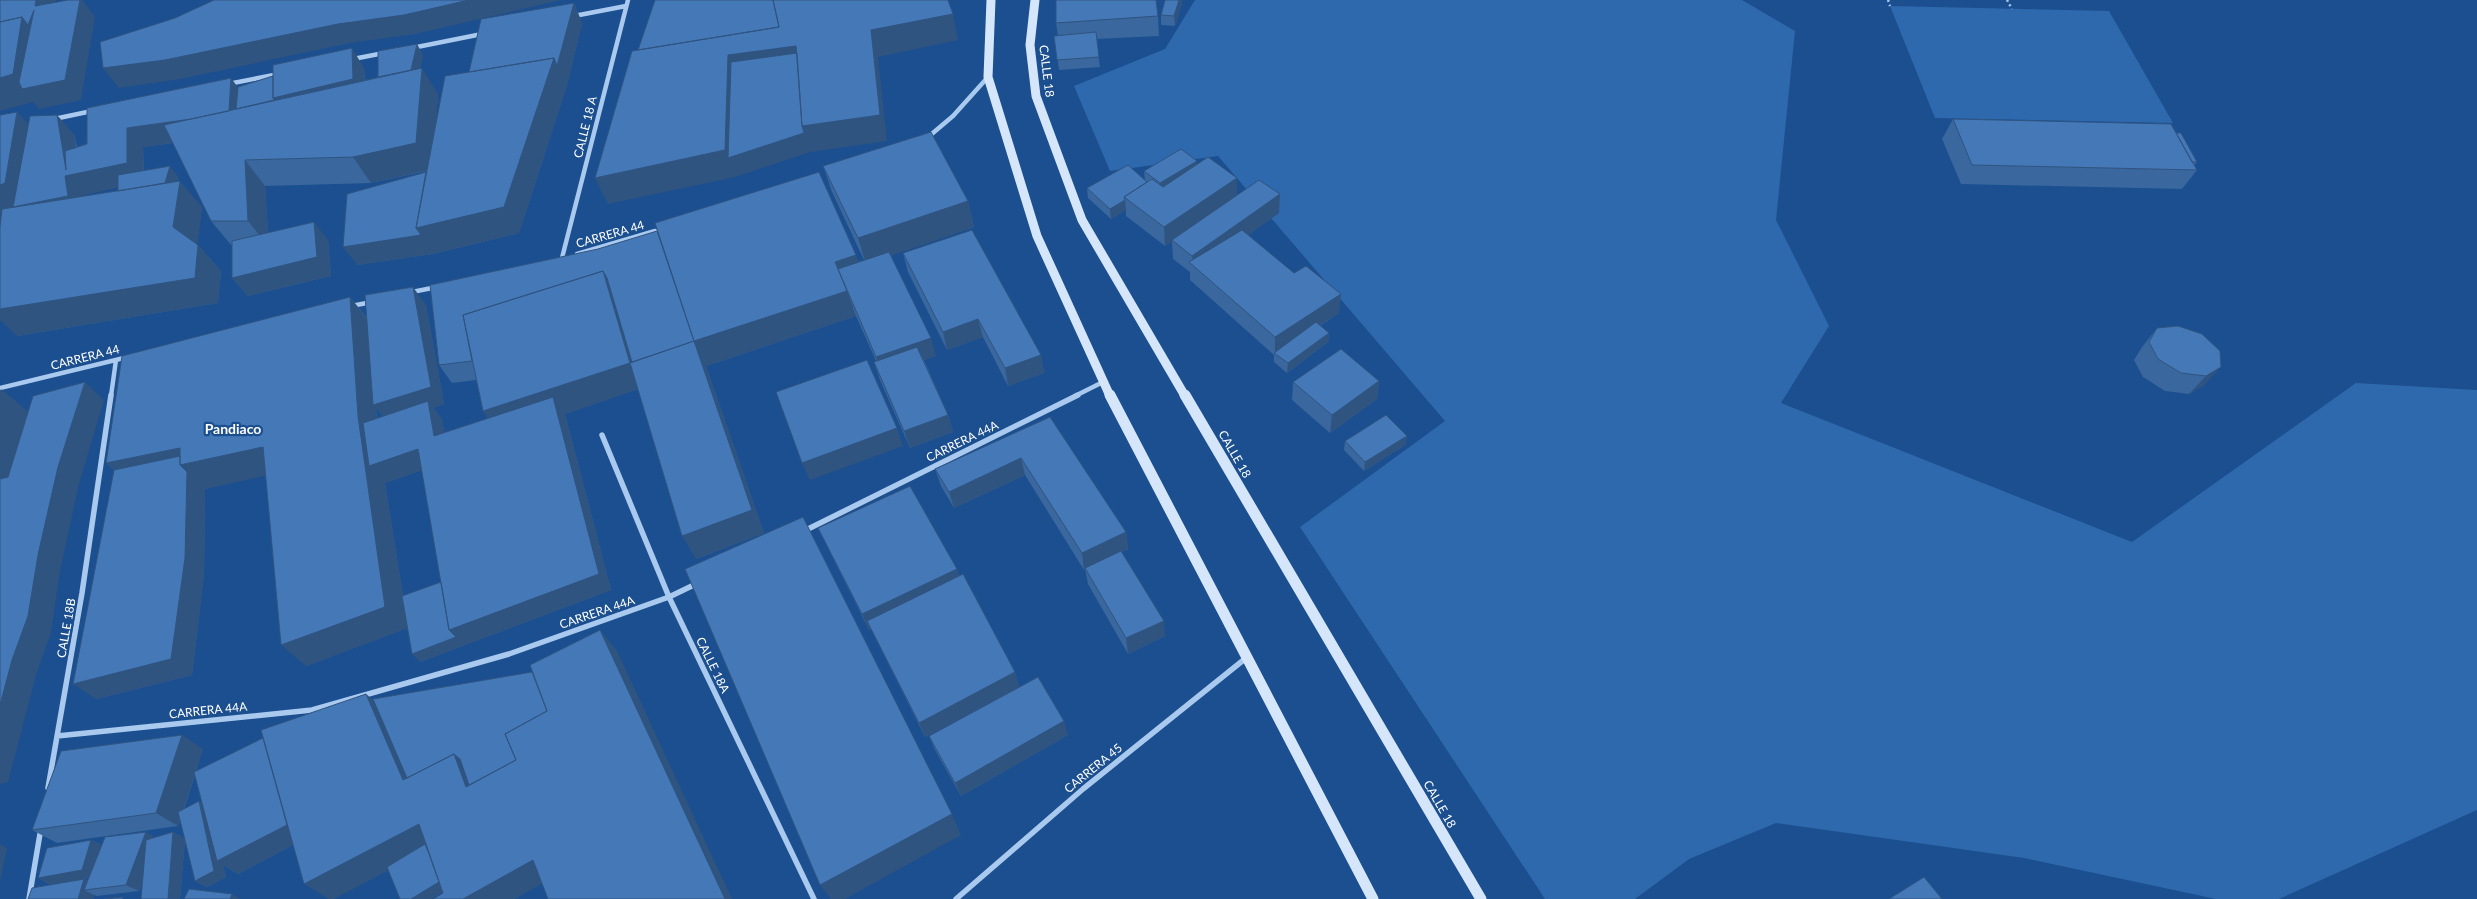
<svg xmlns="http://www.w3.org/2000/svg" width="2477" height="899" viewBox="0 0 2477 899" font-family="Lato,sans-serif">
<style>
.green{fill:#2e69ad}
.lines{fill:none;stroke-linecap:round;stroke-linejoin:round}
.path{stroke:#a9c9ee;stroke-width:2.5;stroke-dasharray:2 3;stroke-linecap:butt}
.street-far1{stroke:#a9c9ee;stroke-width:4.5}
.street{stroke:#a9c9ee;stroke-width:5.5}
.secondary-far1{stroke:#d6e6fa;stroke-width:9}
.secondary{stroke:#d6e6fa;stroke-width:11}
.wall{fill:#3a679d;fill-rule:evenodd}
.shaded-wall{fill:#305480}
.building{fill:#4478b7;stroke:#305480}
.labels{text-anchor:middle;dominant-baseline:central;stroke-width:4.5;stroke-linejoin:round;paint-order:stroke}
.street-label{font-size:12px;fill:#fff;stroke:#1b4f8f}
.neighbourhood-label{font-size:14px;font-weight:bold;fill:#fff;stroke:#1b4f8f}
</style>
<rect width="100%" height="100%" fill="#1b4f8f"/>
<path class="green" d="M1195,0H1742L1795,31L1776,220L1829,326L1781,403L2132,542L2356,383L2477,390V810L2279,899H2216L2024,858L1776,823L1689,859L1635,899H1545L1300,527L1445,421L1218,156L1110,171L1074,86L1165,49Z
M1890,6L2109,11L2173,123L1935,118Z"/>
<g class="lines">
<path class="path" d="M1888,0L1890,6
M2007,0L2012,9"/>
<path class="street-far1" d="M574,16L626,6
M412,48L482,34
M353,59L384,53
M228,84L279,74
M54,119L92,111
M927,138L953,116L988,77
M577,254L655,231
M562,258L628,0
M412,292L437,287
M351,306L372,302
M0,388L128,357
M111,396L116,360
M1075,396L1103,382"/>
<path class="street" d="M602,435L669,597L814,899
M804,531L1078,395
M57,736L312,710L509,654L669,597L698,583
M48,788L82,593L111,395
M29,899L41,828
M956,899L1083,789L1246,658"/>
<path class="secondary-far1" d="M991,0L988,77L1037,236L1110,396
M1035,0L1030,45L1036,96L1082,220L1185,396"/>
<path class="secondary" d="M1110,395L1373,899
M1185,395L1481,899"/>
</g>
<path class="wall" d="M574,3L582,23L567,85L519,233L433,254L357,265L426,172L427,171L371,183L265,186L268,233L328,240L331,276L248,296L232,278V246L211,221L173,143L143,147L144,171L178,176L177,182L202,207L197,244L221,271L218,303L17,336L29,125L74,134L77,147L238,87L364,68L365,80L378,77L423,55L420,68L438,94L436,122L469,72ZM118,187V191L83,196V195Z
M1182,3L1175,26L1161,25V15Z
M1158,16L1159,36L1096,39L1100,67L1059,70L1054,36H1058L1056,23Z
M1953,119L2176,133L2197,162L2194,165L2197,170L2182,189L1961,184L1942,139Z
M1197,161V165L1237,178V195L1280,194L1279,213L1248,235L1339,313L1320,326L1329,333L1328,342L1287,373L1274,362V355L1190,280V272L1173,259L1172,242L1165,246L1126,216V210L1111,219L1088,198L1087,188L1145,180L1144,171Z
M823,166L968,201L974,227L891,255L936,356L924,360L948,415L953,432L910,448L880,380L874,362L876,361L856,316L706,366L764,533L696,559L638,389L565,414L611,590L420,662L407,628L306,666L265,475L205,489L204,574L192,675L96,699L114,470L106,463L350,297L367,318L426,305L444,404L433,408L442,419L444,433L488,418L483,411L476,380L452,383L439,365L864,260L832,192ZM376,408L383,416L377,418ZM422,470L441,582L403,596L385,483Z
M903,253L1041,355L1044,373L1008,386L983,337L947,350L908,272Z
M2157,328L2220,351L2204,385L2189,394L2165,391L2143,377L2134,360L2142,347Z
M1379,381L1377,399L1330,433L1292,400L1293,382Z
M1050,417L1126,532L1128,549L1121,552L1165,636L1128,654L1088,584L1085,569L1084,570L1025,475L954,508L941,486L935,469Z
M1407,436L1405,445L1364,471L1344,450L1345,441Z
M818,528L957,569L959,576L1015,672L1019,687L925,737L871,629L869,630Z
M617,651L542,883L514,899H433L443,893L442,892L431,899H400L388,870L293,845L238,874L223,865L226,877L207,887L195,881L185,840L180,899L143,881L139,891L97,896L94,895L93,899H28L84,879L88,881L89,878L51,885L38,878L91,840L101,845L156,837L173,832L185,839L180,820L178,826L57,843L32,830L203,749L196,771L373,699L532,672ZM195,775L202,804L184,809Z
M1068,735L961,796L935,750L929,736Z"/>
<path class="shaded-wall" d="M36,0H56L51,26L35,6Z
M80,0H82L95,17L81,100L39,109L33,102L0,111V78L22,17L34,10Z
M469,0H561L415,34L350,43L180,79L119,88L103,68Z
M774,0L871,30L953,14L958,40L878,57L887,141L810,152L735,177L608,204L595,178L644,77Z
M1179,0H1182V3L1175,26L1174,16Z
M574,3L582,23L567,85L519,233L433,254L357,265L343,247L416,228L478,100Z
M417,44L423,55L414,92L408,82Z
M352,48L364,68L366,98L243,133L143,147L144,182L83,195L86,214L0,285V185L17,112L41,138L66,170L57,115L74,134L80,173L127,128L231,78L245,97L273,98Z
M422,68L438,94L433,169L371,183L353,157Z
M245,160L265,186L269,247L248,221Z
M1197,161V171L1161,193L1160,183Z
M170,166L178,176L172,204L127,214Z
M1237,178V197L1172,240V242L1165,246L1164,227Z
M180,181L202,207L196,253L173,227Z
M1280,194L1279,213L1199,270L1193,264L1192,256Z
M1125,200L1126,210L1111,219L1110,209Z
M968,201L974,227L866,264L858,238Z
M314,222L328,240L331,276L248,296L232,278Z
M198,245L221,271L218,303L17,336L0,320V309Z
M856,255L864,280L845,287L835,262Z
M603,271L694,341L847,291L856,316L706,366L764,533L696,559L682,536L703,367L565,414L611,590L420,662L412,654L449,630L501,436L483,411Z
M413,287L426,305L444,404L433,408L442,419L448,454L388,422L376,408L378,440L418,449L432,467L385,483L408,628L306,666L281,645L358,416L350,297L370,323Z
M1341,294L1339,313L1276,354L1275,353V337Z
M978,319L983,337L947,350L943,332Z
M1329,333L1328,342L1287,373L1288,363Z
M931,338L936,356L882,375L876,357Z
M1041,355L1044,373L1008,386L1005,368Z
M2221,367L2204,385L2189,394L2206,376Z
M1379,381L1377,399L1330,433L1332,415Z
M85,382L104,400L79,484L60,571L51,632L36,675L8,782L0,784V705L38,555L58,467Z
M1,389L30,413L0,509V392Z
M948,415L953,432L910,448L904,431Z
M897,428L903,446L810,480L802,463Z
M1407,436L1405,445L1364,471L1365,462Z
M263,447L286,471L205,489L204,574L192,675L96,699L73,684L134,487L106,463L180,448Z
M1021,458L1025,475L954,508L949,492Z
M1126,532L1128,549L1084,570L1082,553Z
M957,569L962,585L867,621L871,629L869,630L862,614Z
M1164,621L1165,636L1128,654L1126,638Z
M600,630L617,651L732,899H725Z
M1015,672L1019,687L925,737L919,723Z
M366,694L390,714L454,754L475,773L487,805L403,780Z
M1064,721L1068,735L961,796L955,783Z
M182,735L203,749L178,826L156,813Z
M199,801L210,808L292,823L312,835L238,874L223,865L226,877L207,887L195,881Z
M952,814L961,835L845,899H831L820,885Z
M419,824L450,887L431,899H411L427,850L334,899H329L304,884Z
M146,832L158,839L139,891L126,885Z
M173,832L185,839L180,899H168Z
M91,840L103,846L95,877L51,885L38,878Z
M0,844L7,848L0,881Z
M533,860L554,877L514,899H463Z
M84,879L97,886L84,890L94,895L93,899H78Z
M232,894L241,899H230Z"/>
<path class="building" d="M0,0H36L35,6L68,0H80L65,80L22,89L19,82L34,10L28,25L22,17L0,22Z
M214,0H469L404,15L338,24L165,60L103,68L100,42L175,18Z
M655,0H773L779,27L638,50Z
M773,0H948L953,14L871,30L880,115L802,126L796,46L728,55L725,150L595,178L632,51L779,27Z
M1056,0H1156L1158,16L1056,23Z
M1165,0H1179L1174,16L1161,15Z
M574,3L557,66L554,58L469,72L481,19Z
M22,17L13,74L0,78V22Z
M1096,32L1099,57L1057,60L1054,36Z
M417,44L411,70L378,77V51Z
M352,48L353,79L273,98V65Z
M797,53L802,126L804,133L728,158L731,62Z
M554,58L504,207L416,228L445,76Z
M422,68L416,143L353,157L245,160L248,221H211L164,125Z
M273,76V98L274,100L236,109L238,87Z
M231,78L229,111L191,119L127,128V163L65,176L68,196L13,207L30,116L57,115L66,170L65,151L87,144V108Z
M17,112L5,183L0,185V115Z
M1953,119L2171,124L2197,170L1972,165Z
M931,132L968,201L858,238L823,166Z
M2176,133H2181L2197,162H2192Z
M1181,149L1197,161L1160,183L1144,171Z
M1208,157L1237,178L1164,227L1124,197L1152,179L1163,187Z
M1128,165L1147,182L1124,197L1125,200L1110,209L1087,188Z
M170,166L165,183L118,191V175Z
M426,172L416,228L421,235L343,247L347,194Z
M819,172L856,255L835,262L847,291L694,341L655,223Z
M1259,180L1280,194L1192,256L1172,240Z
M180,181L173,227L198,245L195,278L0,309V227L2,209Z
M314,222L317,257L232,278V241Z
M972,230L1041,355L1005,368L978,319L943,332L903,253Z
M1242,230L1294,273L1306,266L1341,294L1275,337L1189,262Z
M657,231L694,341L632,362L607,278L603,271L463,315L472,361L439,365L430,285L598,249Z
M889,252L931,338L876,357L838,269Z
M603,271L630,363L483,411L463,315Z
M413,287L431,387L373,405L365,295Z
M350,297L358,416L385,607L281,645L263,447L180,465V448L106,463L122,356Z
M1316,322L1329,333L1288,363L1274,353Z
M2178,326L2202,334L2220,351L2221,367L2206,376L2181,373L2158,359L2149,342L2157,328Z
M694,341L752,510L682,536L630,363Z
M917,347L948,415L904,431L874,362Z
M1341,349L1379,381L1332,415L1293,382Z
M867,360L897,428L802,463L776,392Z
M85,382L58,467L38,555L28,616L12,660L0,705V479L8,477L33,396Z
M553,397L599,574L449,630L418,449L369,466L363,423L428,401L434,436Z
M1386,415L1407,436L1365,462L1345,441Z
M1050,417L1126,532L1082,553L1021,458L949,492L935,469Z
M180,456V465L187,472L185,558L171,659L73,684L114,470Z
M910,486L957,569L862,614L818,528Z
M803,517L952,814L820,885L685,569Z
M1121,551L1164,621L1126,638L1085,568Z
M963,574L1015,672L919,723L867,621Z
M441,582L449,630L456,637L412,654L402,596Z
M600,630L725,899H548L533,860L463,899H433L443,893L419,824L304,884L261,730L366,694L403,780L454,754L466,787L516,760L505,734L547,711L530,665Z
M532,672L547,711L505,734L516,760L469,785L460,759L454,754L407,778L373,699Z
M1038,677L1064,721L955,783L929,736Z
M182,735L156,813L32,830L61,751Z
M263,738L287,825L217,861L194,772Z
M199,801L214,871L195,881L178,812Z
M146,832L126,885L84,890L105,837Z
M173,832L168,899H141L146,840Z
M91,840L82,870L38,878L47,848Z
M425,844L429,854L439,882L411,899H400L387,867Z
M1924,877L1942,899H1889Z
M84,879L78,899H28L32,888Z
M189,889L232,894L230,899H184Z
M123,897L122,899H104Z"/>
<g class="labels">
<g class="street-label">
<text transform="translate(1047 71) rotate(83)">CALLE 18</text>
<text transform="translate(585 127) rotate(-76)">CALLE 18 A</text>
<text transform="translate(610 234) rotate(-16)">CARRERA 44</text>
<text transform="translate(85 357) rotate(-14)">CARRERA 44</text>
<text transform="translate(962 441) rotate(-26)">CARRERA 44A</text>
<text transform="translate(1235 454) rotate(60)">CALLE 18</text>
<text transform="translate(597 612) rotate(-19)">CARRERA 44A</text>
<text transform="translate(66 628) rotate(-80)">CALLE 18B</text>
<text transform="translate(713 665) rotate(64)">CALLE 18A</text>
<text transform="translate(208 710) rotate(-6)">CARRERA 44A</text>
<text transform="translate(1093 768) rotate(-39)">CARRERA 45</text>
<text transform="translate(1440 804) rotate(60)">CALLE 18</text>
</g>
<g class="neighbourhood-label">
<text x="233" y="428">Pandiaco</text>
</g>
</g>
</svg>
